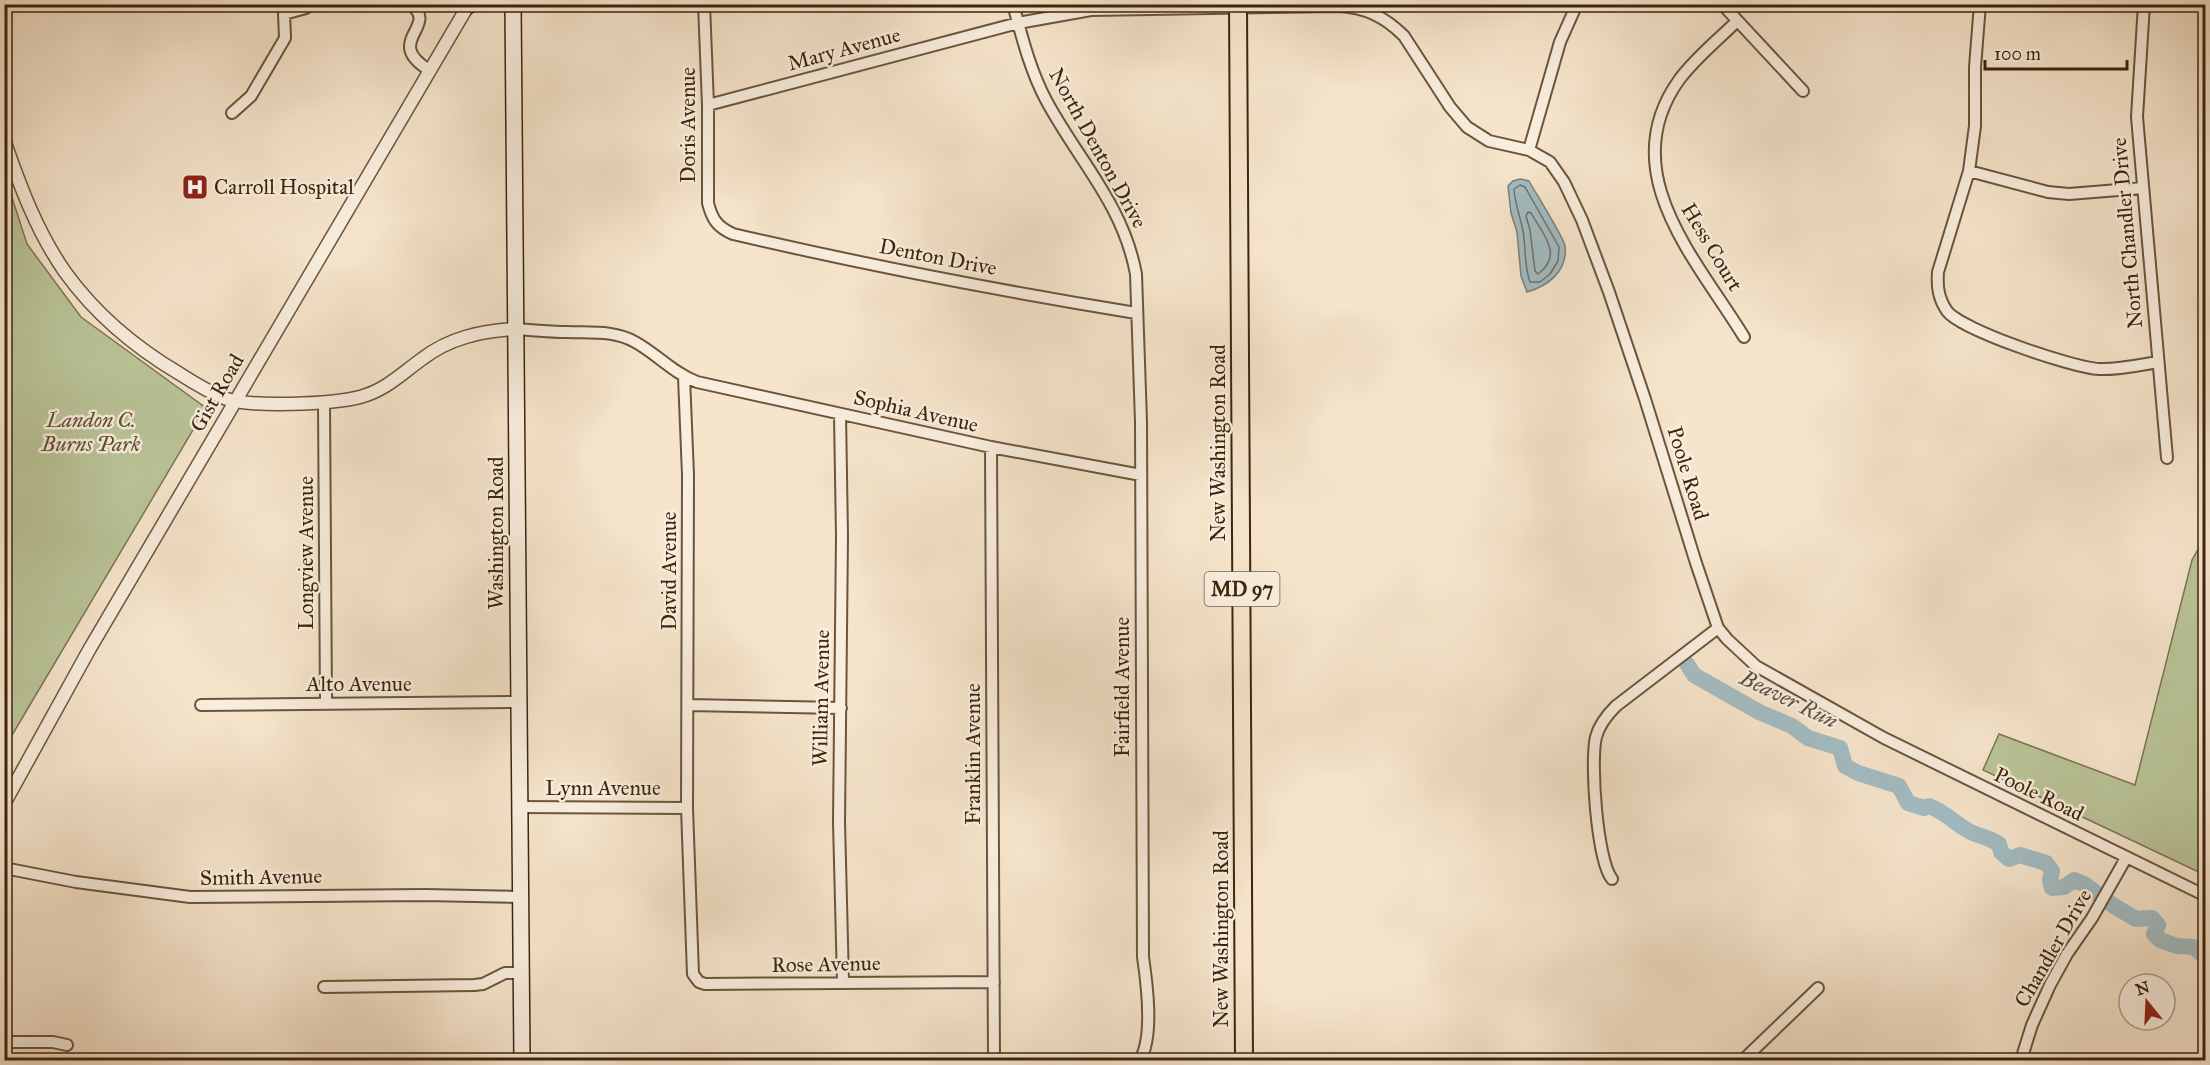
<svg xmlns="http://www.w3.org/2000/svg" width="2210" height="1065" viewBox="0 0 2210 1065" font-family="'IM FELL Great Primer',serif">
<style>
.green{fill:#bac599;stroke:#7b7552;stroke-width:1.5}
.water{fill:#a3bcc3;stroke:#7a807a;stroke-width:1.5}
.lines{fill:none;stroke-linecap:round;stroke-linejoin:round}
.shore{stroke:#707068;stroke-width:1.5}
.river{stroke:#a3bcc3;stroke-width:16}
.minor-casing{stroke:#6a553c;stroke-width:14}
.tertiary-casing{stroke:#6a553c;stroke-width:15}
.secondary-casing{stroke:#3c250c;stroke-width:18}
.primary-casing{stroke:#3c250c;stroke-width:20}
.minor{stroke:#f9eede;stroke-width:10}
.tertiary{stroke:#f9eede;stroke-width:12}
.secondary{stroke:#f9eede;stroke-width:15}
.primary{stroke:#f6e5cc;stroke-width:16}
.labels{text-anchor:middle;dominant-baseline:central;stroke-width:5;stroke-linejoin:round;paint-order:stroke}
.shield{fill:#f9eede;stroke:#75614b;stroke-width:1.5}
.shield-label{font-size:20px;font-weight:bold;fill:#3c250c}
.street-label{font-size:21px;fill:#3c250c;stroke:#f9eede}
.poi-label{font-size:21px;fill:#3c250c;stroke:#f9eede;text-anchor:start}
.park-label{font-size:21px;font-style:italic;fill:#5c4d2f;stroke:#f9eede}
.water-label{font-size:22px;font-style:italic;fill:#5b5243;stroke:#f9eede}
</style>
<rect width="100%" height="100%" fill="#f6e5cc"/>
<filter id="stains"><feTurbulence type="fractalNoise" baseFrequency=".00333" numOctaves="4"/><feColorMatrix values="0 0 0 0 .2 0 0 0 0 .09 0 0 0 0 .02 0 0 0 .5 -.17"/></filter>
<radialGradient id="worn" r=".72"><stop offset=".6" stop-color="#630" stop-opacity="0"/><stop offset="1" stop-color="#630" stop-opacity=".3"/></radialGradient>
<path class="green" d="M5,176L27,244L81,317L206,408L5,747Z
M2205,537L2206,875H2205L1983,770L1999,734L2135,785L2192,560Z"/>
<path class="water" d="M1520,179L1529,181C1535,192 1564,238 1565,246C1568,271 1548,286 1527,292L1521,276L1517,232L1511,213L1508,186L1513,181Z"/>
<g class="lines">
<path class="shore" d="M1520,185L1525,187L1559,247L1558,261L1550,274L1540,282H1530C1524,266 1526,248 1523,231C1520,216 1515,204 1514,189Z
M1528,212L1531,213C1543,234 1564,255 1538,274L1535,271L1530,230L1526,216Z"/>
<path class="river" d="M1687,664L1694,675L1759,712L1792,726L1808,738L1840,748L1845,766L1858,773L1899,786L1908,803L1924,808L1929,806C1946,812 1957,826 1973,833C1982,837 1991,838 1999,844L2001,852L2009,859L2020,855L2046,863L2052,871L2050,880L2052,888L2064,887L2074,880L2084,884L2114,906L2136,919L2152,918L2158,925L2154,934L2160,940L2177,946L2193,947L2206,957"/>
<defs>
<path id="minor" d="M410,4C441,26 382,41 429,70
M704,4L708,105V203C712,219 717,227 733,234C866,265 1001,291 1136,313
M1013,4C1022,37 1030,70 1046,100C1078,160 1123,204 1136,274L1141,422L1143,957C1147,984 1154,1036 1140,1060
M1722,4L1803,91
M1980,4L1975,67V126L1969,171L1938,272C1937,286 1938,298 1947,311C1961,330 2074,368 2099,369C2118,370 2139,365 2158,362
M2144,4L2137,117L2167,458
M1737,21C1718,40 1695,58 1679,80C1613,172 1697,260 1744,337
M708,105L1018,23L1091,10L1338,6C1365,7 1385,17 1404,36L1450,107L1467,127L1489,141L1529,150L1550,162L1564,182L1582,220L1609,292L1645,399L1696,563L1718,628L1727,639L1756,666L1884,738L2206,896
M232,113L251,96L285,38L284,14L306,8L309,4
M1529,150L1560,42L1577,4
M1969,171L2048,192L2069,194L2143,188
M515,329C532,330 550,332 567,332C590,333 614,330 635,342C657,354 673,373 697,382L991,447L1141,475
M684,377L688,475L687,808L693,974L699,982L705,984L994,982
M324,403L326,703
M840,414L842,536L839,822L843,982
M991,447L994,1060
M201,705L518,702
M689,705L841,708
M519,807L687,808
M4,868L76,882L190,897L425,895L520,897
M1612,879C1597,861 1590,761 1596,737C1599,725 1607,715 1616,706L1718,628
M324,987L474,985L483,984L505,973H521
M4,1042H53L67,1045
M1743,1060L1818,988
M2021,1060L2032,1025L2050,985L2067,954L2092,918L2126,858"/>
<path id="tertiary" d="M4,140C20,186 37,232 65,272C96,315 136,348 180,374C194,383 209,392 224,398C250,408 333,404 360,397C386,390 401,374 422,359C449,338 481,331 515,329
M4,804L89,650L469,4"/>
<path id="secondary" d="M513,4L522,1060
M468,6L469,4"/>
<path id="primary" d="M1238,4L1244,1060"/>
</defs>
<use href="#minor" class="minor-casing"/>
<use href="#tertiary" class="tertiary-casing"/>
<use href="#secondary" class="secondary-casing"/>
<use href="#primary" class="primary-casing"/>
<use href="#minor" class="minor"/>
<use href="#tertiary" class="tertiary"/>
<use href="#secondary" class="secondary"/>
<use href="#primary" class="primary"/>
</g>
<defs>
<symbol id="hospital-square" viewBox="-11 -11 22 22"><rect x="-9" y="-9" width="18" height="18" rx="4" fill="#8f2418" stroke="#f9eede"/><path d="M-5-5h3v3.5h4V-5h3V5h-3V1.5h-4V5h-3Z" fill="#fff"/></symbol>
</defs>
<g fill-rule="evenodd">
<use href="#hospital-square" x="180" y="172" width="30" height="30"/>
</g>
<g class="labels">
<rect class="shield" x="1204.5" y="572" width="75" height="34" rx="4.5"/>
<g class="shield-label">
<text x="1242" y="589">MD 97</text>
</g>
<g class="street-label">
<text transform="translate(844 49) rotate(-15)">Mary Avenue</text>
<text transform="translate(688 125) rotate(-90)">Doris Avenue</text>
<text transform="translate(1098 148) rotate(61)">North Denton Drive</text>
<text transform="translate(2127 233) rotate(-95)">North Chandler Drive</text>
<text transform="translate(1712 247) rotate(59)">Hess Court</text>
<text transform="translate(938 257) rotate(11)">Denton Drive</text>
<text transform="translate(217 393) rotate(-60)">Gist Road</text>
<text transform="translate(916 411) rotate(13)">Sophia Avenue</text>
<text transform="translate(1218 443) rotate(-90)">New Washington Road</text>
<text transform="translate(1688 473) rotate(73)">Poole Road</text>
<text transform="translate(496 533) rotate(-90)">Washington Road</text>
<text transform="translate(306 553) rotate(-90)">Longview Avenue</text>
<text transform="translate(669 571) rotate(-90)">David Avenue</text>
<text x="359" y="684">Alto Avenue</text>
<text transform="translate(1122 687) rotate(-90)">Fairfield Avenue</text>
<text transform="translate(821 698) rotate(-89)">William Avenue</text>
<text transform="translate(973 754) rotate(-90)">Franklin Avenue</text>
<text x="603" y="788">Lynn Avenue</text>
<text transform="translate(2039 794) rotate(26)">Poole Road</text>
<text transform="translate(261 877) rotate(-1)">Smith Avenue</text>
<text transform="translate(1221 929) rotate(-90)">New Washington Road</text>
<text transform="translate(2053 948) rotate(-60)">Chandler Drive</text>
<text transform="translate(826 964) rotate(-1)">Rose Avenue</text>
</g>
<g class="poi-label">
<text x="214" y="187">Carroll Hospital</text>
</g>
<g class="park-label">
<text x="91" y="420">Landon C.<tspan x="91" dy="24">Burns Park</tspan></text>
</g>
<g class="water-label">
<text transform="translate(1789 699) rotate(26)">Beaver Run</text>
</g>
</g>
<rect width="2210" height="1065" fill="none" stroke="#f6e5cc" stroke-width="24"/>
<rect x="6" y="6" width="2198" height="1053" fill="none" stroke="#3c250c" stroke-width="3"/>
<rect x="12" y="12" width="2186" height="1041" fill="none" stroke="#3c250c" stroke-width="1.5"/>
<g transform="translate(2147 1002) rotate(342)"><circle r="28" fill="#f9eede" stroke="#ad9e8a" stroke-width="1.5"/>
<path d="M0-4.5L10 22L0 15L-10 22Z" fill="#8f2418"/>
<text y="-9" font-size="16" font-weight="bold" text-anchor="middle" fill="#3c250c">N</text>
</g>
<path d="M1985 60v9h142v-9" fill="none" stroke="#3c250c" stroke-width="3"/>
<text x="1994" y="60" font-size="18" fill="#3c250c" stroke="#f9eede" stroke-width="4.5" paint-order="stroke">100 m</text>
<rect width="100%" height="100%" filter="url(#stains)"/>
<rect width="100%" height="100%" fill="url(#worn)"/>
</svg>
